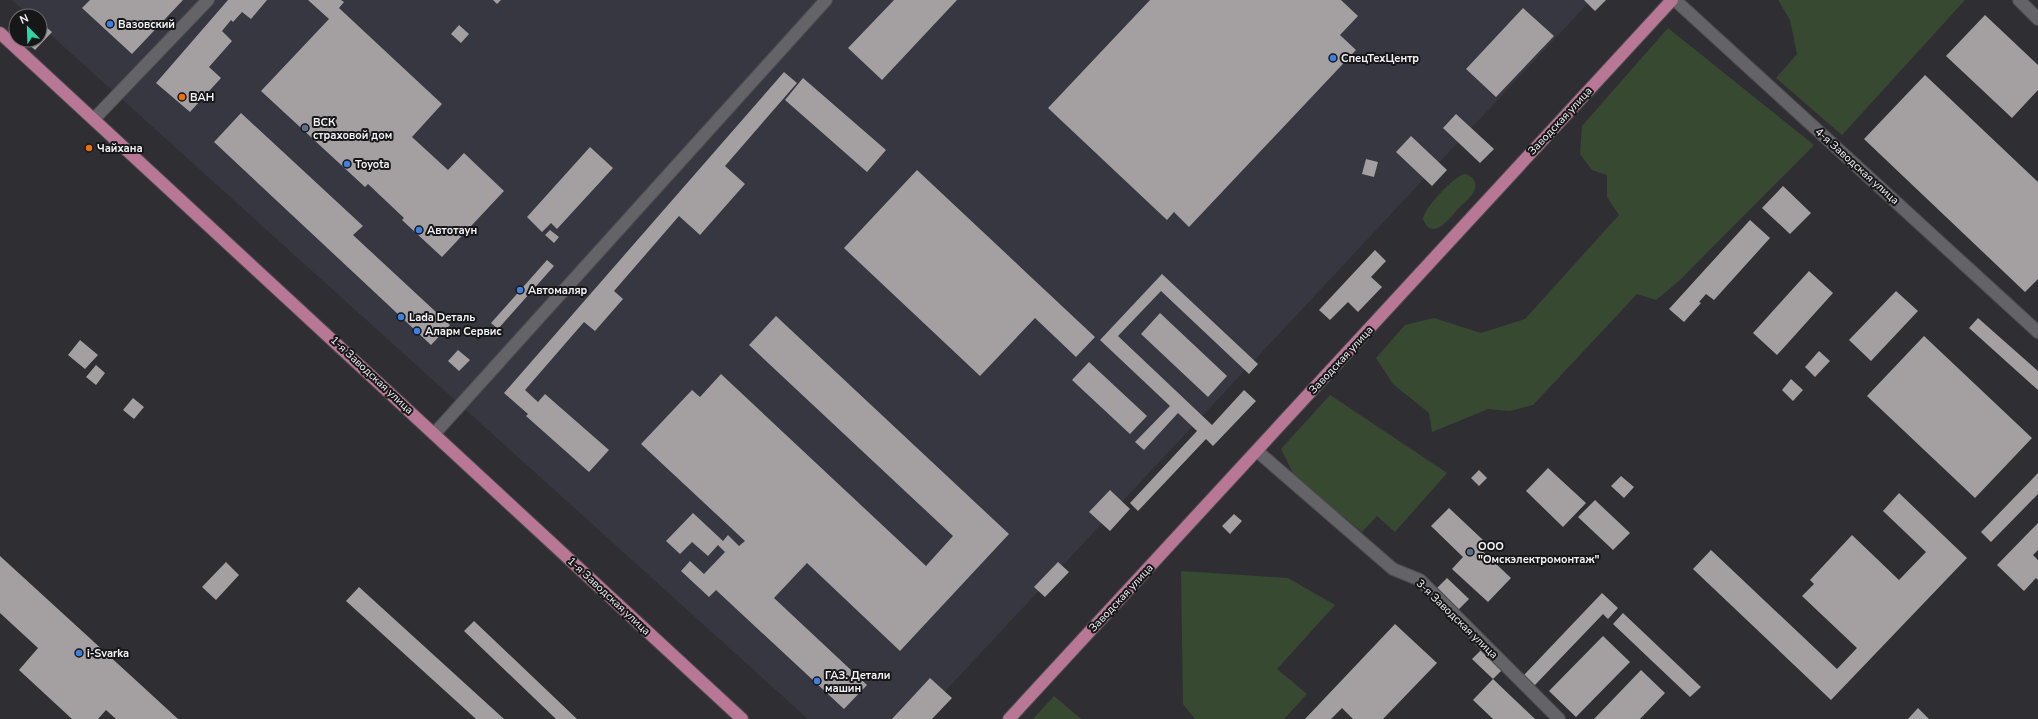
<svg xmlns="http://www.w3.org/2000/svg" width="2038" height="719" viewBox="0 0 2038 719" font-family="'Nunito Sans',sans-serif">
<style>
.built{fill:#373741}
.green{fill:#384931}
.building{fill:#a49fa1}
.lines{fill:none;stroke-linecap:round;stroke-linejoin:round}
.minor-casing{stroke:#4c4b4e;stroke-width:14}
.major-casing{stroke:#4c4b4e;stroke-width:14}
.minor{stroke:#636368;stroke-width:12}
.major{stroke:#b97796;stroke-width:12}
.shop-dot{fill:#3f7fe0;stroke:#171719;stroke-width:1.5}
.food-dot{fill:#e8710a;stroke:#171719;stroke-width:1.5}
.service-dot{fill:#5c6f8a;stroke:#171719;stroke-width:1.5}
.labels{text-anchor:middle;dominant-baseline:central;stroke-width:4;stroke-linejoin:round;paint-order:stroke}
.poi-label{font-size:11px;font-weight:bold;fill:#f2f1f4;stroke:#171719;text-anchor:start}
.street-label{font-size:11px;fill:#f2f1f4;stroke:#171719}
</style>
<rect width="100%" height="100%" fill="#2f2f33"/>
<path class="built" d="M12,0H1591L919,719H808L40,25V16H30Z"/>
<path class="green" d="M1778,0H1965L1842,135L1776,78L1797,54L1790,20Z
M1668,28L1814,145L1679,281L1656,300L1637,294L1533,405L1510,411L1488,409L1432,432L1429,413L1393,384L1376,358L1405,325L1434,318L1481,333L1525,319L1619,215L1607,197V175L1592,170L1580,154L1582,126Z
M1465,174C1471,176 1477,180 1475,188C1474,196 1463,203 1458,209C1449,219 1432,242 1423,219C1424,208 1454,176 1465,174Z
M1330,395L1447,473L1395,532L1377,516L1362,532L1295,477L1281,449Z
M1181,571L1288,578L1335,605L1277,669L1307,694L1284,719H1195L1183,704Z
M1054,696L1081,719H1033Z"/>
<path class="building" d="M90,0H183L132,54L82,8Z
M228,0H267L251,19L242,12L233,22L231,20L222,31L232,41L209,67L221,78L190,112L156,83Z
M308,0H341L344,2L339,8L442,104L412,137L448,170L464,153L504,191L442,257L402,220L404,218L368,184L365,187L261,91L329,19Z
M493,0H501L497,4Z
M894,0H957L882,80L848,48Z
M1150,0H1341L1358,16L1340,35L1356,50L1189,227L1174,212L1167,220L1048,108Z
M1584,0H1606L1595,11Z
M1523,8L1554,36L1496,97L1466,69Z
M1985,15L2038,65V90L2012,118L1946,56Z
M40,22L52,32L35,50L24,40H40Z
M459,25L469,34L461,43L451,34Z
M784,72L797,83L725,166L745,184L700,235L679,216L614,291L623,299L595,331L584,322L525,390L538,402L545,394L609,450L589,472L526,416L528,414L504,393Z
M1925,75L2038,182V279L2025,292L1864,139Z
M803,78L886,150L867,172L785,100Z
M241,113L363,226L353,235L450,325L431,345L214,142Z
M1456,114L1494,149L1480,163L1443,128Z
M1411,136L1447,170L1432,186L1396,152Z
M590,147L613,168L557,229L551,223L542,232L527,217Z
M1366,159L1378,162L1374,177L1362,174Z
M917,170L1095,337L1076,357L1035,318L980,376L844,248Z
M1783,186L1811,213L1790,234L1762,208Z
M1750,220L1770,238L1714,300L1706,294L1699,302L1701,303L1684,322L1669,309Z
M550,230L559,237L554,243L545,235Z
M1375,250L1386,261L1371,277L1382,287L1358,312L1348,302L1330,320L1319,310Z
M547,260L554,266L498,329L491,323Z
M1809,271L1833,293L1777,355L1753,333Z
M1162,274L1258,364L1249,374L1161,291L1118,336L1212,425L1244,390L1256,401L1213,446L1206,439L1138,511L1130,503L1197,431L1178,413L1144,450L1135,442L1170,406L1100,340Z
M1896,291L1918,311L1871,361L1849,340Z
M1160,313L1227,376L1208,397L1141,334Z
M776,316L1009,534L900,651L807,563L774,598L867,685L844,709L716,590L709,597L681,571L690,561L704,574L725,552L718,545L708,556L692,542L680,554L666,541L693,513L723,541L728,535L739,546L745,541L641,444L692,390L700,397L721,374L926,566L953,536L749,345Z
M1978,318L2038,371V390L1969,328Z
M1924,336L2032,438L1975,498L1867,396Z
M80,340L98,355L85,369L68,355Z
M458,350L470,360L459,371L448,361Z
M1819,351L1830,361L1815,377L1805,367Z
M1089,362L1147,416L1130,434L1072,380Z
M96,365L105,373L96,385L86,377Z
M1791,379L1803,390L1793,401L1782,390Z
M133,398L144,407L134,419L123,410Z
M1548,468L1586,503L1563,527L1526,491Z
M1479,470L1487,478L1479,486L1471,478Z
M2038,473V494L1991,542L1981,532Z
M1621,476L1634,487L1624,498L1611,486Z
M1110,490L1130,509L1110,531L1089,512Z
M1899,493L1967,558L1831,700L1693,569L1711,550L1837,669L1857,648L1802,596L1814,584L1810,580L1852,535L1899,580L1926,552L1883,511Z
M1595,500L1630,533L1613,550L1578,517Z
M1449,508L1483,540L1477,546L1511,578L1488,602L1452,569L1463,557L1431,526Z
M1234,514L1242,521L1230,534L1222,526Z
M2038,523V550L2033,555L2038,560V580L2036,578L2024,591L1997,565Z
M0,556L141,685L178,719H116L106,710L98,719H72L19,670L38,648L0,613Z
M226,562L239,575L216,600L202,587Z
M1058,562L1069,572L1045,597L1034,587Z
M1447,578L1469,599L1458,610L1436,589Z
M359,587L504,719H476L346,601Z
M1602,593L1618,608L1608,619L1603,614L1534,686L1523,676Z
M1623,613L1701,687L1690,697L1613,624Z
M474,621L577,719H556L464,631Z
M1395,624L1437,663L1383,719H1353L1342,708L1331,719H1305Z
M1603,636L1630,662L1576,717L1549,691Z
M1481,650L1502,670L1493,679L1472,659Z
M1641,670L1665,693L1640,719H1594Z
M930,678L952,698L932,719H892Z
M1493,679L1535,719H1493L1473,700Z
M1918,708L1929,719H1908Z"/>
<g class="lines">
<defs>
<path id="minor" d="M1675,0L2038,332
M2019,0L2038,19
M94,119L208,0
M435,433L826,0
M1257,451L1393,569L1420,580L1559,719"/>
<path id="major" d="M0,33L742,719
M1009,719L1672,0"/>
</defs>
<use href="#minor" class="minor-casing"/>
<use href="#major" class="major-casing"/>
<use href="#minor" class="minor"/>
<use href="#major" class="major"/>
</g>
<g class="shop-dot">
<circle cx="110" cy="24" r="4"/>
<circle cx="1333" cy="58" r="4"/>
<circle cx="347" cy="164" r="4"/>
<circle cx="419" cy="230" r="4"/>
<circle cx="520" cy="290" r="4"/>
<circle cx="401" cy="317" r="4"/>
<circle cx="417" cy="331" r="4"/>
<circle cx="79" cy="653" r="4"/>
<circle cx="817" cy="681" r="4"/>
</g>
<g class="food-dot">
<circle cx="182" cy="97" r="4"/>
<circle cx="89" cy="148" r="4"/>
</g>
<g class="service-dot">
<circle cx="305" cy="128" r="4"/>
<circle cx="1470" cy="552" r="4"/>
</g>
<g class="labels">
<g class="poi-label">
<text x="118" y="24">Вазовский</text>
<text x="1341" y="58">СпецТехЦентр</text>
<text x="190" y="97">ВАН</text>
<text x="313" y="122">ВСК<tspan x="313" dy="13">страховой дом</tspan></text>
<text x="97" y="148">Чайхана</text>
<text x="355" y="164">Toyota</text>
<text x="427" y="230">Автотаун</text>
<text x="528" y="290">Автомаляр</text>
<text x="409" y="317">Lada Dеталь</text>
<text x="425" y="331">Аларм Сервис</text>
<text x="1478" y="546">ООО<tspan x="1478" dy="13">"Омскэлектромонтаж"</tspan></text>
<text x="87" y="653">i-Svarka</text>
<text x="825" y="675">ГАЗ. Детали<tspan x="825" dy="13">машин</tspan></text>
</g>
<g class="street-label">
<text transform="translate(1560 121) rotate(-47)">Заводская улица</text>
<text transform="translate(1857 166) rotate(42)">4-я Заводская улица</text>
<text transform="translate(1341 360) rotate(-47)">Заводская улица</text>
<text transform="translate(372 375) rotate(43)">1-я Заводская улица</text>
<text transform="translate(609 596) rotate(43)">1-я Заводская улица</text>
<text transform="translate(1121 598) rotate(-47)">Заводская улица</text>
<text transform="translate(1457 619) rotate(44)">3-я Заводская улица</text>
</g>
</g>
<g transform="translate(28 28) rotate(337)"><circle r="19" fill="#171719" stroke="#6f6e71"/>
<path d="M0-3L7 15L0 10L-7 15Z" fill="#30d4a9"/>
<text y="-6" font-size="11" font-weight="bold" text-anchor="middle" fill="#f2f1f4">N</text>
</g>
</svg>
